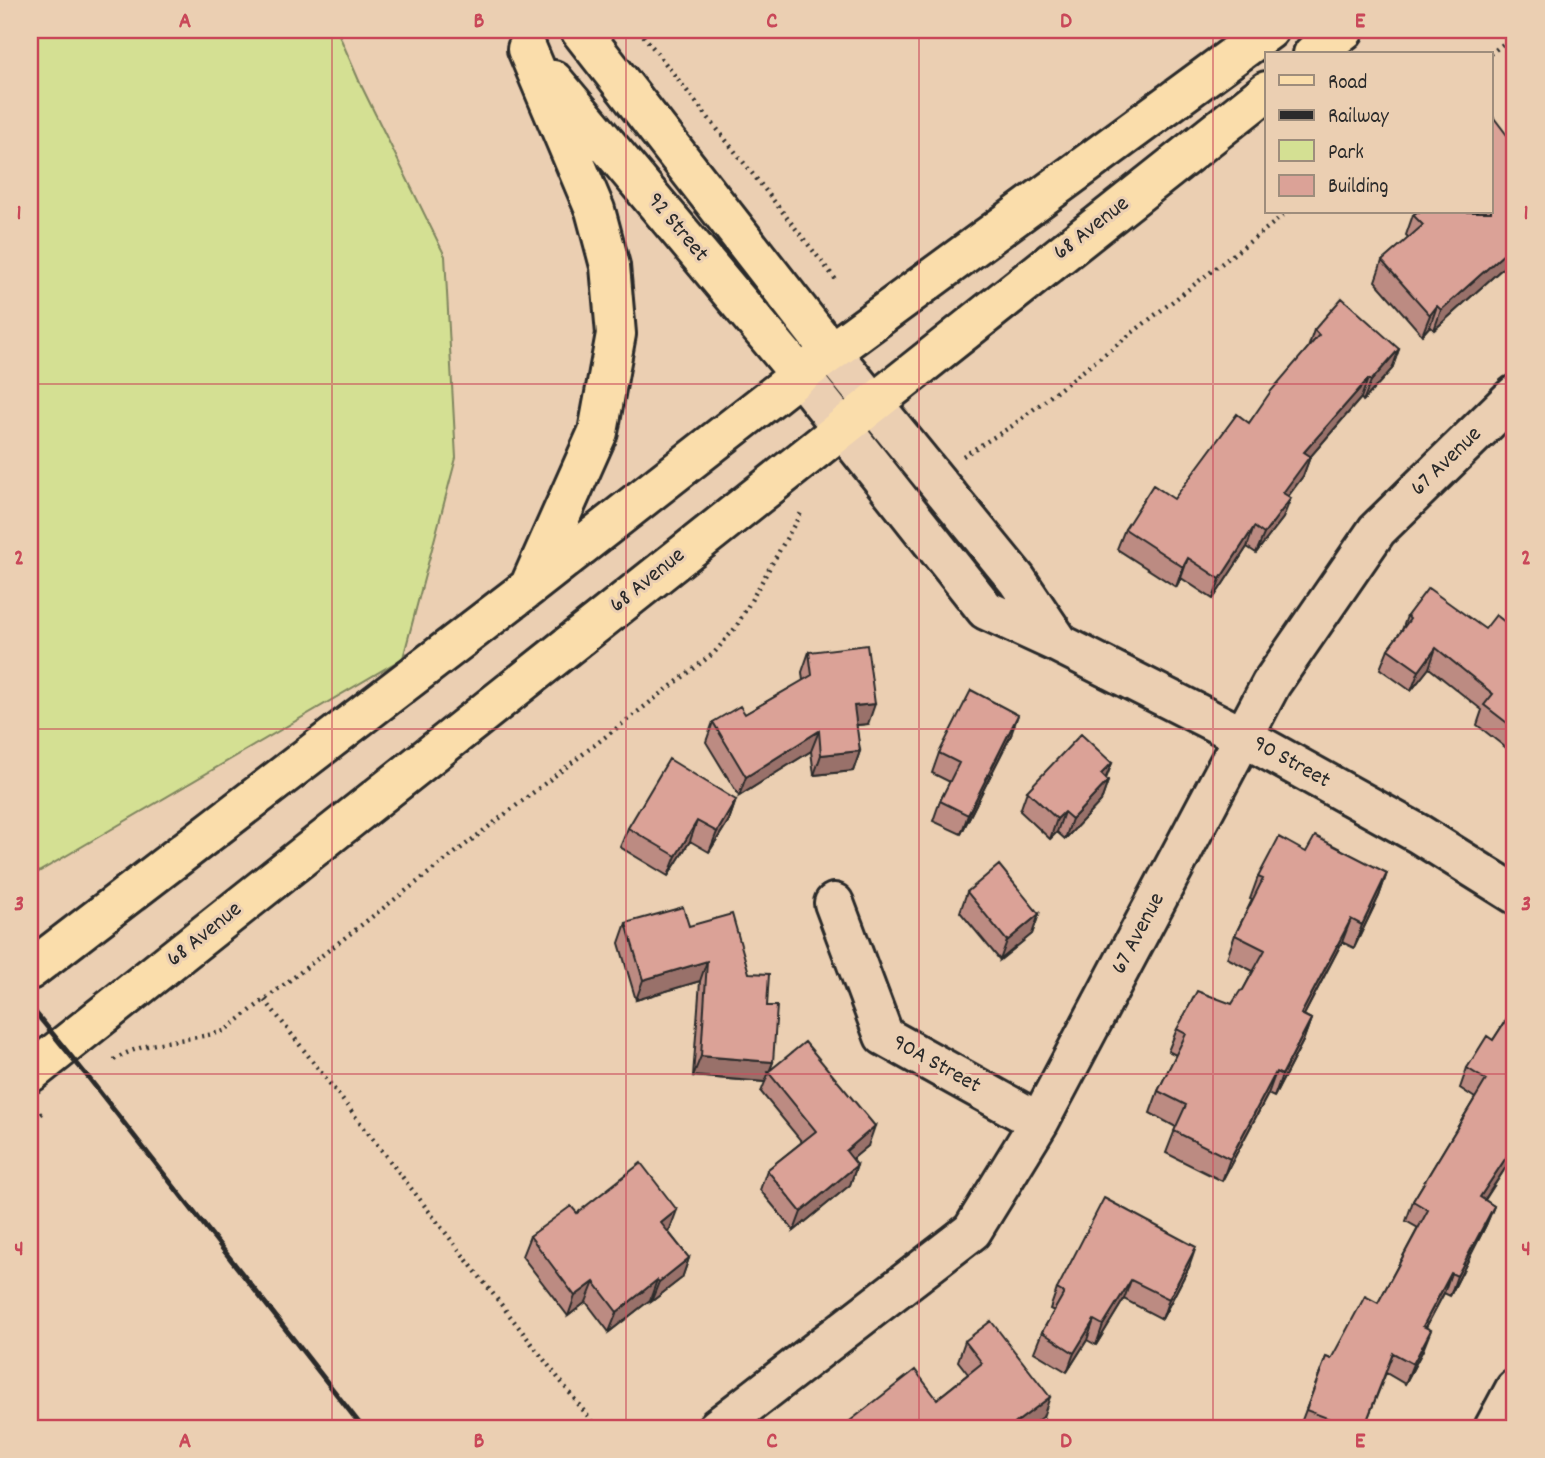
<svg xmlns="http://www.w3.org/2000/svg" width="1545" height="1458" viewBox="0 0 1545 1458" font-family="Dekko,sans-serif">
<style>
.green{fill:#d4e093;stroke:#80865f;stroke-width:2}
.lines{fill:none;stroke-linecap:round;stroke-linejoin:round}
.minor-casing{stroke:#2b2b2b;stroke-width:44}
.major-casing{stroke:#2b2b2b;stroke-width:44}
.path{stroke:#2b2b2b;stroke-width:4.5;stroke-dasharray:2 5;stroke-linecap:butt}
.minor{stroke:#ebcfb2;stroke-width:38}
.major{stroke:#faddab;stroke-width:38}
.rail{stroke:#2b2b2b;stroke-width:5}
.wall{fill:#bc8b82;stroke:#2b2b2b;stroke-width:2}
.shaded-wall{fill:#99716a;stroke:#2b2b2b;stroke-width:2}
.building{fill:#dba297;stroke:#2b2b2b;stroke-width:2}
.grid{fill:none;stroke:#c94859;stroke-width:2;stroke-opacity:0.55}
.labels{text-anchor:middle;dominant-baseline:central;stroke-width:6;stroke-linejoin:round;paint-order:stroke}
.street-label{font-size:23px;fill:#2b2b2b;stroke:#ebcfb2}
.neatline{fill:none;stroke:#c94859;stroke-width:2.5}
.grid-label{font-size:23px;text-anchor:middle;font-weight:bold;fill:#c94859}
</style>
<rect width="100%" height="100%" fill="#ebcfb2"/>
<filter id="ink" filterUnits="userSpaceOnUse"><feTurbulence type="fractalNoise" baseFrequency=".0143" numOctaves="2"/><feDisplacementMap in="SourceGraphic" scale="14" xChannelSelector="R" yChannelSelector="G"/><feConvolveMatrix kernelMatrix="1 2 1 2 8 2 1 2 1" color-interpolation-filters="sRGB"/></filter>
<g filter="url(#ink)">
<path class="green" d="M30,30H337L360,83L445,256L456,458L403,658L30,877Z"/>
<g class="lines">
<defs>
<path id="minor" d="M831,352L1017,580L1060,644
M800,375L986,610L1060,644L1244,737L1419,834L1515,894
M834,903L884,1036L1039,1122
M717,1428L972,1231L1039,1122L1271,684L1377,530L1515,395
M1494,1428L1515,1389"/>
<path id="major" d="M580,30L831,352
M527,49L595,210L610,266L616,334L598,432L530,585
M1313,54L1344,30
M553,80L800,375
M30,970L529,587L800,375L1269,30
M30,1073L1267,91"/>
</defs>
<use href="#minor" class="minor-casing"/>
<use href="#major" class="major-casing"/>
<path class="path" d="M639,30L837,281
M1490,54L1515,35
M963,456L1012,426L1288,212
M265,1000L597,1428
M114,1060C145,1039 189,1042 224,1031L714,653L736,627L802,511
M30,1123L45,1111"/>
<use href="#minor" class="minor"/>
<use href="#major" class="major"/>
<path class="rail" d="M30,1006L88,1077L363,1428"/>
</g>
<path class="wall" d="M1515,141V257L1434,330L1430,326L1422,335L1375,281L1382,261L1409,238L1406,235L1413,215Z
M1314,330L1399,349L1392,369L1363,401L1361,398L1310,457L1303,476L1288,496L1283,518L1256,553L1247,547L1213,599L1181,578L1176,587L1117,549L1125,529L1174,499L1249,423L1308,348Z
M1407,616L1485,629L1515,630V746L1510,751L1477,725L1482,710L1429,668L1411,691L1380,669L1388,649L1402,630Z
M809,652L868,724L856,725L860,751L853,771L814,775L811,751L739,796L706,742L713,722L745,714L803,681L802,672Z
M1011,735L961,834L933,821L940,801L950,782L932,773L939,753Z
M1112,763L1106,779L1108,781L1101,801L1065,839L1057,832L1050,839L1020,811L1027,791Z
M736,800L729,820L709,852L690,841L668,876L620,847L628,828Z
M1306,852L1387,873L1379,896L1354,948L1342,942L1304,1015L1311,1019L1303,1041L1274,1097L1268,1094L1222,1181L1166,1153L1176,1127L1150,1113L1158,1091L1176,1055L1168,1051L1177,1029L1232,1004L1243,990L1253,971L1227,958L1235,935L1252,900L1250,899L1258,877Z
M967,892L1039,914L1032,934L1000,960L960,912Z
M626,923L689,926L749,973L767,1006L773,1062L770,1070L868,1146L852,1159L857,1165L850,1185L794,1231L760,1190L767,1170L802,1142L761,1092L765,1082L693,1076L700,981L636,1000L619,943Z
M1515,1006V1163L1511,1171L1506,1167L1485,1200L1494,1206L1486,1225L1450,1296L1444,1293L1426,1327L1423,1350L1405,1384L1386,1373L1364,1428H1299L1326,1357L1331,1359L1378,1303L1418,1228L1406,1221L1413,1201L1475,1098L1460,1088L1467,1068L1493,1040Z
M577,1213L670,1229L668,1231L689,1258L682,1278L651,1302L650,1300L609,1332L586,1302L568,1316L522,1256L530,1236Z
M1189,1267L1162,1319L1124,1299L1096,1345L1087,1340L1067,1372L1034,1352L1042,1332L1054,1311L1050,1309L1057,1289Z
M965,1341L1043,1417L937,1399L968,1374L958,1361Z"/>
<path class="shaded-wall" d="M1515,244V257L1434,330L1441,310Z
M1437,306L1430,326L1422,335L1430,315Z
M1399,349L1392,369L1363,401L1371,381Z
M1368,379L1361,398L1310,457L1303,476L1276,513L1283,493L1304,452Z
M1291,498L1283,518L1256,553L1264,534Z
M1254,527L1247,547L1213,599L1220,579Z
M1188,558L1181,578L1176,587L1183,567Z
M1436,648L1429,668L1411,691L1419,671Z
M875,704L868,724L847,726L854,706Z
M1018,715L1011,735L961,834L968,815Z
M819,731L811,751L739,796L746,777Z
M1515,738V746L1510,751Z
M860,751L853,771L814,775L821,755Z
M1112,763L1104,782L1101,774Z
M1108,781L1101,801L1065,839L1072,819Z
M736,800L729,820L709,852L717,832Z
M1064,812L1057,832L1050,839L1057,819Z
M697,821L690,841L668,876L676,856Z
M1387,873L1379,896L1354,948L1362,925Z
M1039,914L1032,934L1000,960L1007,941Z
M1351,919L1342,942L1293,1036L1301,1014Z
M707,961L700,981L636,1000L643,980Z
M1311,1019L1303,1041L1274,1097L1282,1075Z
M701,1056L773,1062L765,1082L693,1076Z
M1276,1072L1268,1094L1222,1181L1230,1159Z
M875,1126L868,1146L838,1171L846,1151Z
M1513,1147L1506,1167L1473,1217L1480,1197Z
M857,1165L850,1185L794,1231L801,1212Z
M1494,1206L1486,1225L1450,1296L1457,1276Z
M677,1210L670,1229L654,1243L661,1223Z
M1196,1247L1189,1267L1162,1319L1169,1299Z
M689,1258L682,1278L651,1302L659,1282Z
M1451,1273L1444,1293L1416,1346L1423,1326Z
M657,1280L650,1300L609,1332L617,1312Z
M1131,1280L1124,1299L1096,1345L1103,1325Z
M594,1282L586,1302L568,1316L575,1296Z
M1094,1320L1087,1340L1067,1372L1074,1353Z
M1431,1330L1423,1350L1405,1384L1413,1364Z
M1050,1397L1043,1417L1028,1428H1009Z"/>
<path class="building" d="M1491,114L1513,143L1515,141V244L1441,310L1437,306L1430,315L1382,261L1423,225L1413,215L1417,212H1491Z
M1342,298L1399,349L1371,381L1368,379L1304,452L1310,456L1283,493L1291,498L1264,534L1254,527L1220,579L1188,558L1183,567L1125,529L1153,485L1174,499L1237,414L1249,423L1271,391L1319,335L1314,330Z
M1428,588L1485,629L1496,615L1515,630V729L1484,705L1493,694L1436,648L1419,671L1388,649L1410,619L1407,616Z
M867,645L875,704L854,706L860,751L821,755L819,731L746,777L713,722L740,706L745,714L812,675L809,652Z
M971,690L1018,715L968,815L940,801L959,763L939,753Z
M1081,734L1112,763L1101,774L1108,781L1072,819L1064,812L1057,819L1027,791Z
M669,759L736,800L717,832L697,821L676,856L628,828Z
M1315,836L1387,873L1362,925L1351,919L1301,1014L1311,1019L1282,1075L1276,1072L1230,1159L1174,1131L1186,1105L1158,1091L1186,1034L1177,1029L1197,991L1232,1004L1240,991L1243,990L1265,950L1235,935L1263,879L1258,877L1279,837L1306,852Z
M999,865L1039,914L1007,941L967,892Z
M683,907L689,926L732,914L749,973L769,974L767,1006H777L773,1062L701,1056L707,961L643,980L626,923Z
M1515,1006V1149L1513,1147L1480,1197L1494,1206L1457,1276L1451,1273L1423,1326L1431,1330L1413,1364L1393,1353L1364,1428H1353L1306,1410L1326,1357L1331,1359L1365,1296L1378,1303L1428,1210L1413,1201L1486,1080L1467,1068L1487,1036L1493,1040Z
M805,1042L875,1126L846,1151L857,1165L801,1212L767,1170L816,1131L768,1072Z
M641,1163L677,1210L661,1223L689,1258L659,1282L657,1280L617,1312L594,1282L575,1296L530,1236L571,1206L577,1213Z
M1104,1198L1196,1247L1169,1299L1131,1280L1103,1325L1094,1320L1074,1353L1042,1332L1064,1293L1057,1289Z
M991,1321L1050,1397L1009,1428H841L915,1370L937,1399L982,1363L965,1341Z"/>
</g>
<path class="grid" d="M332,30V1428M626,30V1428M919,30V1428M1213,30V1428M30,384H1515M30,729H1515M30,1074H1515"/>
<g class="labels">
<g class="street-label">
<text transform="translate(677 228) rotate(50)">92 Street</text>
<text transform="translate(1092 229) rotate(-38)">68 Avenue</text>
<text transform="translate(1447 462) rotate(-44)">67 Avenue</text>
<text transform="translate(648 581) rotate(-39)">68 Avenue</text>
<text transform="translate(1291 763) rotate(29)">90 Street</text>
<text transform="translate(1139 934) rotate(-62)">67 Avenue</text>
<text transform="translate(205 935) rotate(-39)">68 Avenue</text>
<text transform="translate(936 1065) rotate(29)">90A Street</text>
</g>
</g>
<rect width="1545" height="1458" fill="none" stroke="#ebcfb2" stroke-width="77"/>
<rect x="1265" y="52" width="228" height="161" fill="#ebcfb2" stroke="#9e8d7c" stroke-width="2"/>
<rect x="1279" y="75" width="35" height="10" fill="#faddab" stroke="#9e8d7c" stroke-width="2"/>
<text x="1328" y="88" font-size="21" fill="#2b2b2b">Road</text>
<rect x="1279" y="110" width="35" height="10" fill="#2b2b2b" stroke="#9e8d7c" stroke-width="2"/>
<text x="1328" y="122" font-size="21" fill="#2b2b2b">Railway</text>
<rect x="1279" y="140" width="35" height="21" fill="#d4e093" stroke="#9e8d7c" stroke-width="2"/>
<text x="1328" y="158" font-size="21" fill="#2b2b2b">Park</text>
<rect x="1279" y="175" width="35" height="21" fill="#dba297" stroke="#9e8d7c" stroke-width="2"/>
<text x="1328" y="192" font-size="21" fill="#2b2b2b">Building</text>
<rect x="38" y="38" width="1468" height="1382" class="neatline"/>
<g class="grid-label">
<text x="185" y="27">A</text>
<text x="479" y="27">B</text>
<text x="772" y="27">C</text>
<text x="1066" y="27">D</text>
<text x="1360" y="27">E</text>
<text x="19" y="219">1</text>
<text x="1526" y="219">1</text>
<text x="19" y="564">2</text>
<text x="1526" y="564">2</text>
<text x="19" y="910">3</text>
<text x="1526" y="910">3</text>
<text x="19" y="1255">4</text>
<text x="1526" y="1255">4</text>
<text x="185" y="1447">A</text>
<text x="479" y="1447">B</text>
<text x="772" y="1447">C</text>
<text x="1066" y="1447">D</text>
<text x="1360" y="1447">E</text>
</g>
</svg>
